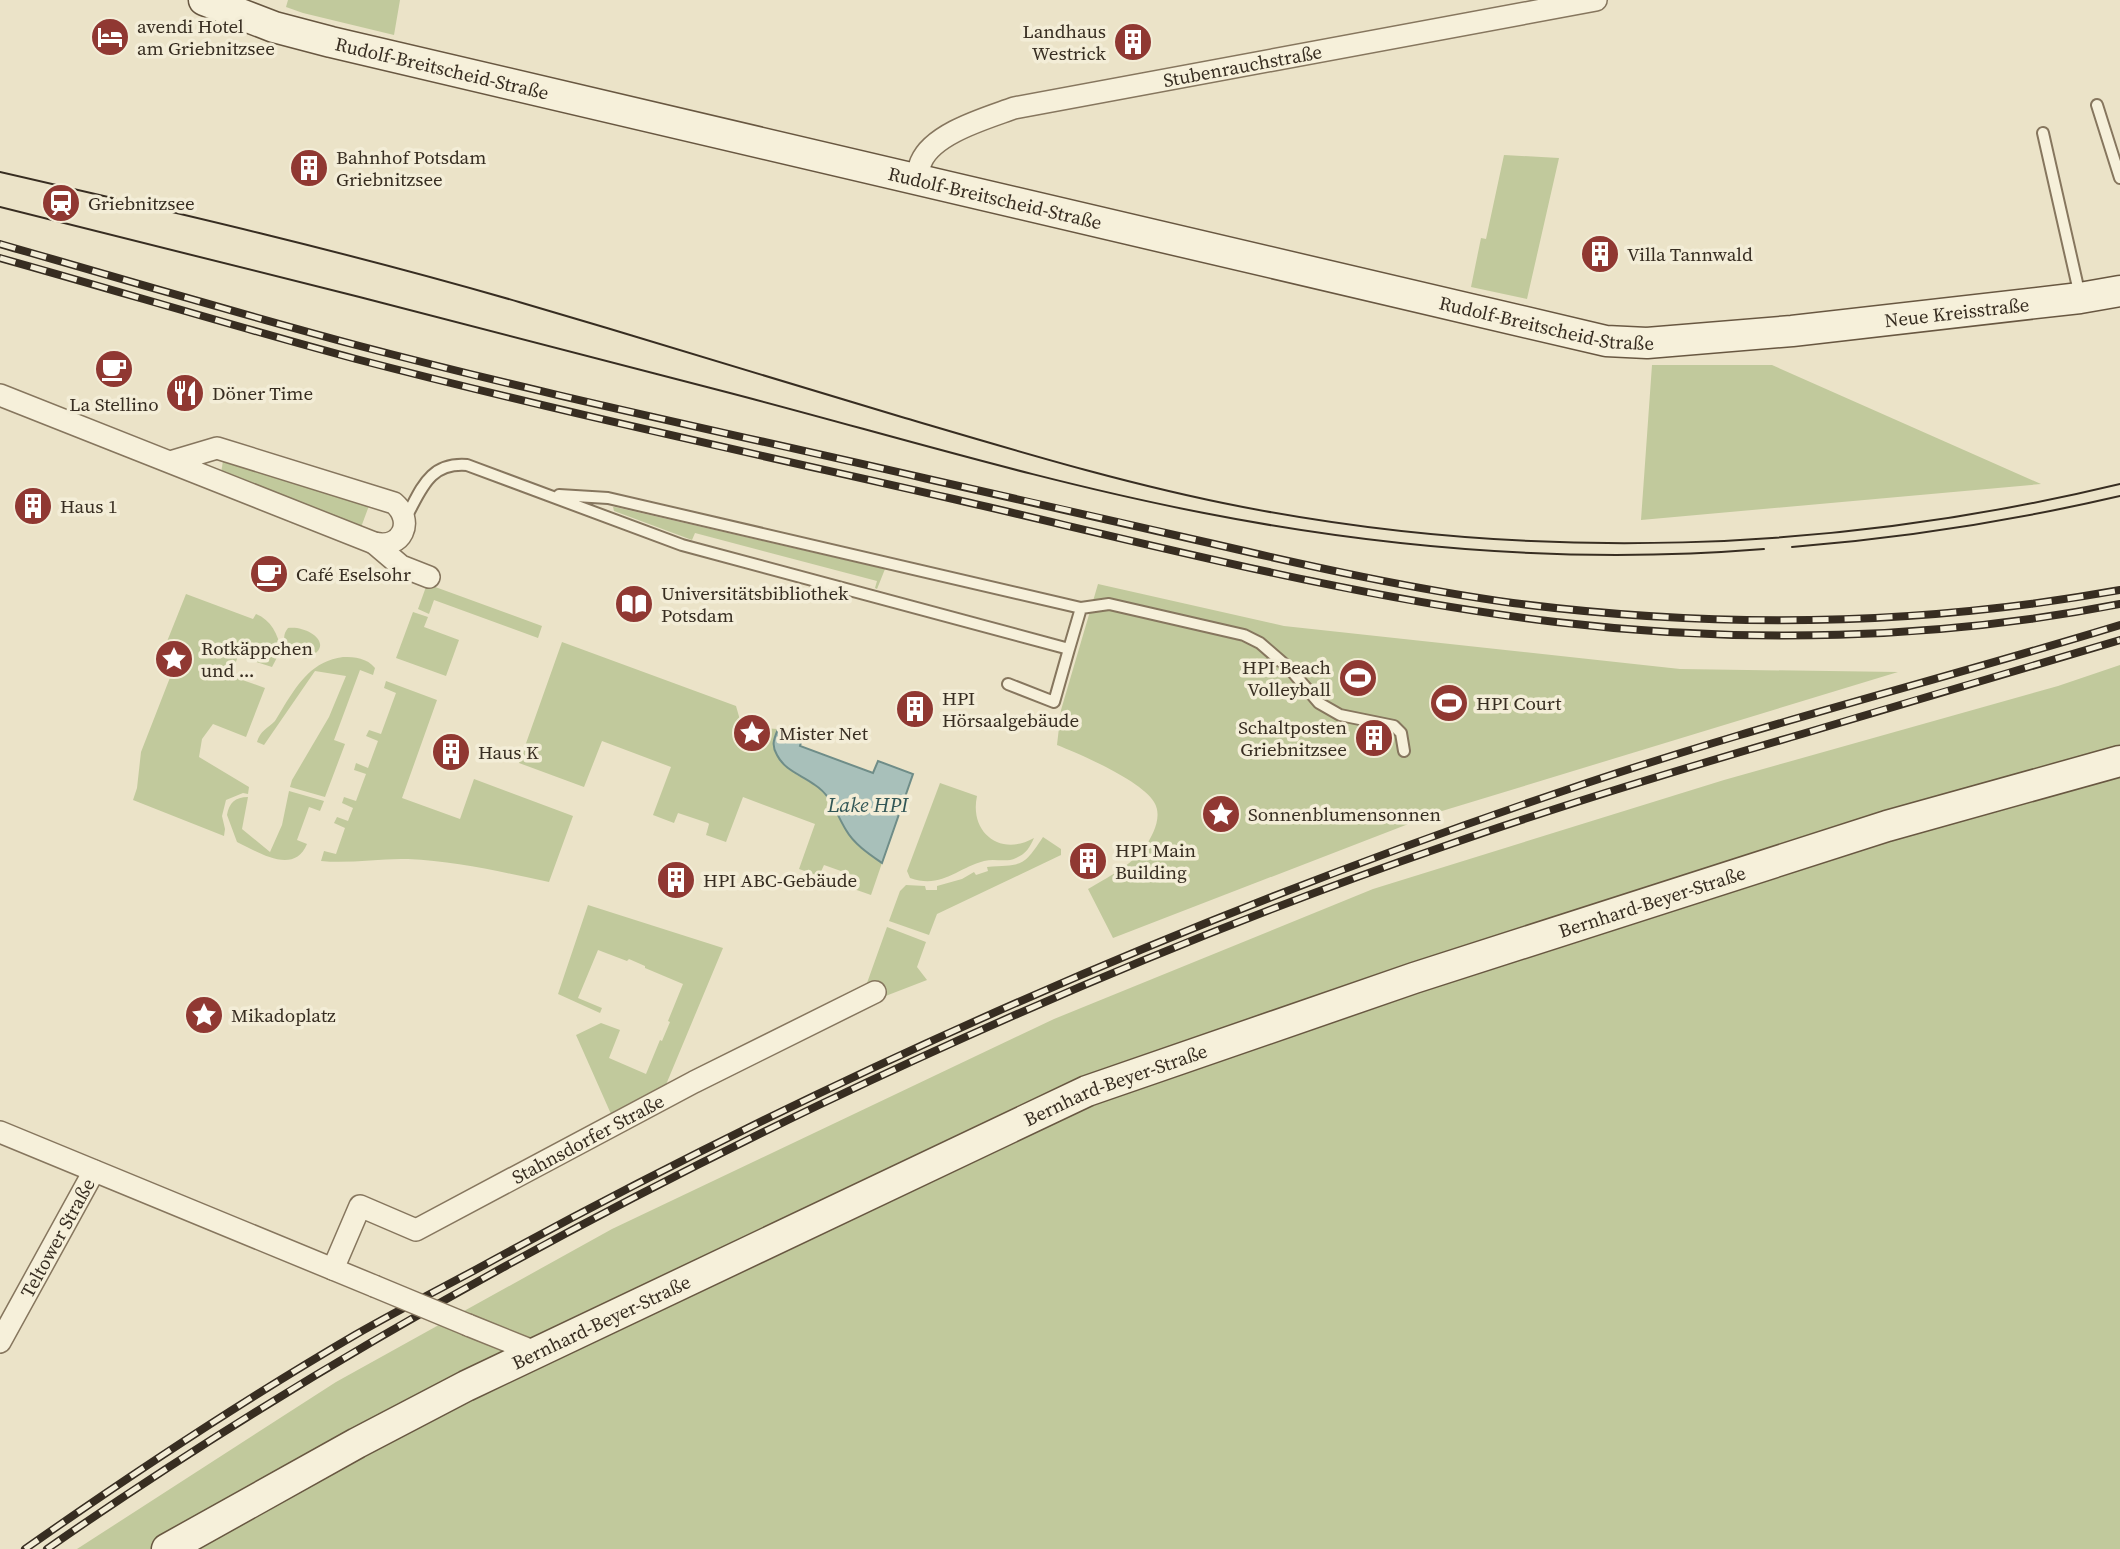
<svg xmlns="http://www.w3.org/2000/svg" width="2120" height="1549" viewBox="0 0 2120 1549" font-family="'Source Serif 4',serif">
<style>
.green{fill:#c1c99c}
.water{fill:#a8c0ba;stroke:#6f8d88;stroke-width:2}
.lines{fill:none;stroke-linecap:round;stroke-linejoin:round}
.lane-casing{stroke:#86765e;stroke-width:14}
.street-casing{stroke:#86765e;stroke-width:24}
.secondary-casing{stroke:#685741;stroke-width:33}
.lane{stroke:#f6f0da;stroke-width:10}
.street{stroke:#f6f0da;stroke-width:21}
.secondary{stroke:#f6f0da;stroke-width:30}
.tram{stroke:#372d21;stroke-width:2}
.rail-casing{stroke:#372d21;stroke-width:8}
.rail{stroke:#f3edd7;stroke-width:5;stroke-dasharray:16;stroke-linecap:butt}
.street-bridge-casing{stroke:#86765e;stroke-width:24;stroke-linecap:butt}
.street-bridge{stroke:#f6f0da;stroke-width:21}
.labels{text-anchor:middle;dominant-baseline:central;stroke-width:7;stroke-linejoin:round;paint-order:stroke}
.poi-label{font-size:19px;fill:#372d21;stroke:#f3edd7;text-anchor:start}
.street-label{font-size:19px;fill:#372d21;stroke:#f3edd7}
.water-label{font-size:21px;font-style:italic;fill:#315656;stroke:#f3edd7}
</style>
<rect width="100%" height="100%" fill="#ebe3c8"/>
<path class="green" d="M288,0H400L394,35L303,13L286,7Z
M1504,155L1559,158L1527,299L1471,287L1481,238L1486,239Z
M1652,365H1772L2041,484L1641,520Z
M223,461L370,503L360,530L221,473Z
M613,507H615L885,569L877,589L875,588L877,581L695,533L692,540L614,511Z
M427,584L542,626L538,638L434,600L429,614L418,609Z
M1098,584L1284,626L1680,669L1898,672L1442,811L1113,938L1088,889C1107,878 1132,865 1145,847C1153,835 1163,816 1154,802C1142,781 1080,754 1057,745L1061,710Z
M186,594L253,619L256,614C271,620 278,634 281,650L272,667L238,656L231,676L265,688L246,737L213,724L202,739L199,757L249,787L248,794L243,793L226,800L222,816L225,829L224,836L133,800L137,788L141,752L171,675L165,669L164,649Z
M413,612L428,617L424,627L459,640L446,676L396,658Z
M288,628C308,625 339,646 305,659C292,655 277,641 288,628Z
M562,642L736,706L742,727L778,729L773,743L797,775L817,786L833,803L847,832L862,849L882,863L871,895L851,888L855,876L824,865L819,876L799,869L815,824L743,797L726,842L706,835L709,824L708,823L678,813L674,823L653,815L671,767L602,741L584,787L519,763Z
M343,657C355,657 367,658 375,668L373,675L360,670L334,740L345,744L325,797L290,787L292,780L329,717L346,676L315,671L264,745L257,742C260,731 268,728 275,721C278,716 281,711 284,706C299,682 313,661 343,657Z
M2120,665V1549H77L336,1382L612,1229L1054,1019L1373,889L1724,780L2058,686Z
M386,681L437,700L402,798L460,819L474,779L573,816L549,882C502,872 456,861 408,859C379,858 350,864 321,861L324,851L336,854L345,828L334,823L337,817L348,821L353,808L342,803L344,797L356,801L366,774L354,770L356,763L368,768L378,741L366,736L369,730L381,734L396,693L384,688Z
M940,783L977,796C969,833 1001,857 1034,838C1030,847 1026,854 1016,858C1006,863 995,858 984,861C957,868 942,889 910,878L907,871Z
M289,791L324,801L320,811L309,807L297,840L307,844C294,876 258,852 237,842L227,815C229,803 235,797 248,797L242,829L270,852L282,825Z
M1043,837L1061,849V855L937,914L929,935L889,921L900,891L906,885L925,886L926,890H937V886L962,879L974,872L976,875L988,871L987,867C1022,864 1022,869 1043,837Z
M588,905L723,948L665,1087L611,1114L576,1035L601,1023L620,1030L609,1058L646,1074L660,1040L662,1041L670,1022L668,1021L683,984L645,968V966L629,959L627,961L598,950L578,998L602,1008L600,1013L558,994Z
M887,927L926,942L917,967L927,980L883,997L879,988L867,983Z"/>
<path class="water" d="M778,729L802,739L800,746L873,773L878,761L913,774L882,863C869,854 854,844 846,830C836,814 832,796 815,785C802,775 785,771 777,755C771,745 774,739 778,729Z"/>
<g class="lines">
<defs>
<path id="lane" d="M2097,105L2120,178
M2043,133L2080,296
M559,495L608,498L1081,608L1069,649
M405,519C421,491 428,462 467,465L682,545L1069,649L1054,702L1008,684
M1081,608L1109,604L1244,635L1260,643L1290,669L1319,703L1340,715L1394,726L1401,733L1404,751"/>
<g id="street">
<path id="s1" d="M917,178C918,173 919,167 921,162C933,133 987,118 1014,108L1596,0"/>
<path d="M0,395L374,543C402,550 415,521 394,503L217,448L170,462"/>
<path d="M374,543L401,566L429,577"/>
<path d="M0,1132L374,1286"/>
<path id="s2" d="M333,1269L360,1206L416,1230L694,1082L875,992"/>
<path d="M468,1325L535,1352"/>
<path id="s3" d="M0,1342L94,1171"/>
</g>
<g id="secondary">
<path id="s4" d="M204,0L274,27L331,42L1606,341L1647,343L1792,331L2080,298L2120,291"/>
<path id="s5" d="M167,1549L357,1443L466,1386L1087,1091L1414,978L1887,826L2120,761"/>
</g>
</defs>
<use href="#lane" class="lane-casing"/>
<use href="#street" class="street-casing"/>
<use href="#secondary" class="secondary-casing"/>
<use href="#lane" class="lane"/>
<use href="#street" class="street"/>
<use href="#secondary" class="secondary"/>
<path class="tram" d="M0,172C174,212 347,252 519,302C648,340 777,379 905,418C1017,451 1129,485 1243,507C1533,563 1833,553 2120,484
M0,207C244,267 487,329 730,393C887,434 1044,482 1204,513C1387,549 1578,564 1764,549
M1792,547C1903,538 2012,521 2120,496"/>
<defs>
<path id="rail" d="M0,244C119,278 237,313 356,345C545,395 737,435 928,479C1024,500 1119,522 1214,544C1313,567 1413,589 1513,603C1715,629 1920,626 2120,590
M0,258C118,291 237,327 356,359C552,410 751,453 949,498C1149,544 1353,598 1556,622C1742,644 1936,640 2120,604
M25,1549C132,1474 242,1401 355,1335C395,1312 436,1291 477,1269C825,1078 1189,917 1566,790C1748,728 1936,681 2120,625
M47,1549C291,1379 551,1234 819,1105C1022,1008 1230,920 1442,847C1561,805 1681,769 1802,734C1908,702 2014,671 2120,640"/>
</defs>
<use href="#rail" class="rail-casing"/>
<use href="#rail" class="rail"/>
<defs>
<path id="street-bridge" d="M374,1286L468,1325"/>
</defs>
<use href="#street-bridge" class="street-bridge-casing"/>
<use href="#street-bridge" class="street-bridge"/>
</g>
<defs>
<symbol id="hotel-disc" viewBox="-11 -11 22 22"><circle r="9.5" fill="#903832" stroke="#f3edd7"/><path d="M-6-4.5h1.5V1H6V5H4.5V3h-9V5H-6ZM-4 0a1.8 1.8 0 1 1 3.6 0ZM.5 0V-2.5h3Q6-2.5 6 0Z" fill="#fff"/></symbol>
<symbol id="building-disc" viewBox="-11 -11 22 22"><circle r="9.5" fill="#903832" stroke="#f3edd7"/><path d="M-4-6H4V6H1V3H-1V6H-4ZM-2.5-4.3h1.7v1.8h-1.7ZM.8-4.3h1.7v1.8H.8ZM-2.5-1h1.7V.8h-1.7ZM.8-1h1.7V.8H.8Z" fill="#fff"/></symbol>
<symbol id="station-disc" viewBox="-11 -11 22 22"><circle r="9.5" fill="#903832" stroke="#f3edd7"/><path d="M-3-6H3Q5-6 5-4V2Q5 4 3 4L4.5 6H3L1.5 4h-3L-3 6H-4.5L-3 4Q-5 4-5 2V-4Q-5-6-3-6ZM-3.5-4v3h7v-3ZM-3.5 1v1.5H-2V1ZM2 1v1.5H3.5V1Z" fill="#fff"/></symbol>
<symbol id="cafe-disc" viewBox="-11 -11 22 22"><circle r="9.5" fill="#903832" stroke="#f3edd7"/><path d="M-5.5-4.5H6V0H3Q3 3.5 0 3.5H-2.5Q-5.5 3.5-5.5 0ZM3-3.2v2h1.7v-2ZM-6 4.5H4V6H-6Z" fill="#fff"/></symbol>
<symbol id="restaurant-disc" viewBox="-11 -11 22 22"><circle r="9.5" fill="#903832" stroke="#f3edd7"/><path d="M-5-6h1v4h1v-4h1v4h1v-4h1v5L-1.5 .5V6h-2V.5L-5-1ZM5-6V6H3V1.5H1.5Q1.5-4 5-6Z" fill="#fff"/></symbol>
<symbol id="library-disc" viewBox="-11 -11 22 22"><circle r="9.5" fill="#903832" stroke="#f3edd7"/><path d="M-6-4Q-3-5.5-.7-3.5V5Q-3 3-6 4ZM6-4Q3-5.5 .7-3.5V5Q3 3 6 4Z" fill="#fff"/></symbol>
<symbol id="sight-disc" viewBox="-11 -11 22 22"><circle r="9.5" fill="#903832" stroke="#f3edd7"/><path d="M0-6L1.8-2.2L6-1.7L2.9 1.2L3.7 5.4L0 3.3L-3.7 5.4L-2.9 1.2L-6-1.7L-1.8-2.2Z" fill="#fff"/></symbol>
<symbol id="stadium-disc" viewBox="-11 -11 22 22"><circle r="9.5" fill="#903832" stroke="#f3edd7"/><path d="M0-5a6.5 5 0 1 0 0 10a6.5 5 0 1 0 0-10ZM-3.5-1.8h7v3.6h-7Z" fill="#fff"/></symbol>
</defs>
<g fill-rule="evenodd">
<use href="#hotel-disc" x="88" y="15" width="44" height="44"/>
<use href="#building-disc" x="1111" y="20" width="44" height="44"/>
<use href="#building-disc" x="287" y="146" width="44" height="44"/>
<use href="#station-disc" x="39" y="181" width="44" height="44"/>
<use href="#building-disc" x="1578" y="232" width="44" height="44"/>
<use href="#cafe-disc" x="92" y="347" width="44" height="44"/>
<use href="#restaurant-disc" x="163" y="371" width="44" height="44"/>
<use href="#building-disc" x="11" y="484" width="44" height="44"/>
<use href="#cafe-disc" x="247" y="552" width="44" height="44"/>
<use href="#library-disc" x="612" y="582" width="44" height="44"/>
<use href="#sight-disc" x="152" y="637" width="44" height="44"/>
<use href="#stadium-disc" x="1336" y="656" width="44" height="44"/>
<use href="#stadium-disc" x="1427" y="681" width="44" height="44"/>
<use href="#building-disc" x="893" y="687" width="44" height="44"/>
<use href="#sight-disc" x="730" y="711" width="44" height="44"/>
<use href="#building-disc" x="1352" y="716" width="44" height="44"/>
<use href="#building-disc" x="429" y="730" width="44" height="44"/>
<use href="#sight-disc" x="1199" y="792" width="44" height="44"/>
<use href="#building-disc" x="1066" y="839" width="44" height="44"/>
<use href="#building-disc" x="654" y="858" width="44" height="44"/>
<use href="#sight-disc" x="182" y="993" width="44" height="44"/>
</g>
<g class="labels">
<g class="poi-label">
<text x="137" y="26">avendi Hotel<tspan x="137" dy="22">am Griebnitzsee</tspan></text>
<text x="1106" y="31" text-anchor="end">Landhaus<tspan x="1106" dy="22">Westrick</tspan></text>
<text x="336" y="157">Bahnhof Potsdam<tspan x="336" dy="22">Griebnitzsee</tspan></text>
<text x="88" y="203">Griebnitzsee</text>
<text x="1627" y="254">Villa Tannwald</text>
<text x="212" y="393">Döner Time</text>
<text x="114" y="404" text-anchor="middle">La Stellino</text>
<text x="60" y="506">Haus 1</text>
<text x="296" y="574">Café Eselsohr</text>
<text x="661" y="593">Universitätsbibliothek<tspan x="661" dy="22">Potsdam</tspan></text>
<text x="201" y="648">Rotkäppchen<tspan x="201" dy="22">und ...</tspan></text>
<text x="1331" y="667" text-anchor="end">HPI Beach<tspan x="1331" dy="22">Volleyball</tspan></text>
<text x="942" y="698">HPI<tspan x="942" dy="22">Hörsaalgebäude</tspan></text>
<text x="1476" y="703">HPI Court</text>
<text x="1347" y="727" text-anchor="end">Schaltposten<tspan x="1347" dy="22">Griebnitzsee</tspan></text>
<text x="779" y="733">Mister Net</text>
<text x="478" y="752">Haus K</text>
<text x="1248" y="814">Sonnenblumensonnen</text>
<text x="1115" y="850">HPI Main<tspan x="1115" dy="22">Building</tspan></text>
<text x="703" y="880">HPI ABC-Gebäude</text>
<text x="231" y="1015">Mikadoplatz</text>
</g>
<g class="street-label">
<text stroke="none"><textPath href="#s1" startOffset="359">Stubenrauchstraße</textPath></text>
<text stroke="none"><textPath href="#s4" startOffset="248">Rudolf-Breitscheid-Straße</textPath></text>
<text stroke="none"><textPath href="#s4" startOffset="816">Rudolf-Breitscheid-Straße</textPath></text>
<text stroke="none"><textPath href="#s4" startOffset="1796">Neue Kreisstraße</textPath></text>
<text stroke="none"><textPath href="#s4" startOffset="1382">Rudolf-Breitscheid-Straße</textPath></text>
<text stroke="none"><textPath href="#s5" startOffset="1624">Bernhard-Beyer-Straße</textPath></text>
<text stroke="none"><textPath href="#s5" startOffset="1057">Bernhard-Beyer-Straße</textPath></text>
<text stroke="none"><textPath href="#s2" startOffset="324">Stahnsdorfer Straße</textPath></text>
<text stroke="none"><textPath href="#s3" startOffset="119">Teltower Straße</textPath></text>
<text stroke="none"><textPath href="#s5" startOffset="490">Bernhard-Beyer-Straße</textPath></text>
</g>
<g class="water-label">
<text x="868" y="804">Lake HPI</text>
</g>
</g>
</svg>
